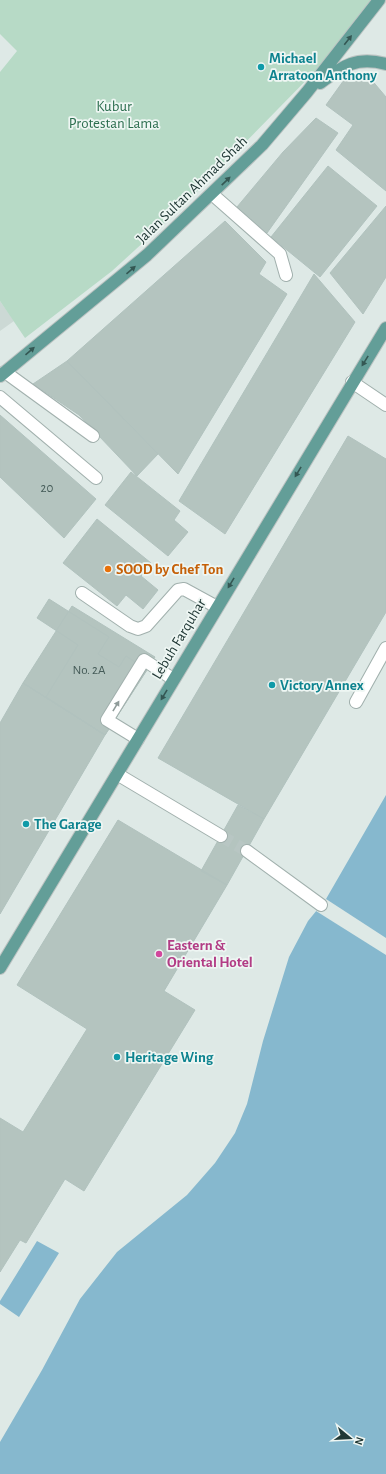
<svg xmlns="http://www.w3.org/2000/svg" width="386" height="1474" viewBox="0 0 386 1474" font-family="'Alegreya Sans',sans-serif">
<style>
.built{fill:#ccd9d5}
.green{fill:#b7dac6}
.water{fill:#86b8ce}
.pier{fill:#dee9e6}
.building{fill:#b4c4bf;stroke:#b1c2be}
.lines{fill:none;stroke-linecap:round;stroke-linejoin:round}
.minor-tunnel{stroke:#b8c6c3;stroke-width:12;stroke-dasharray:12 6;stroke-linecap:butt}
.minor-casing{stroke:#a1b0ad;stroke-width:14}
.major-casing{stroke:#bcc3c2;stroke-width:14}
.minor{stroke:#fff;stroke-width:12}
.major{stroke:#639e98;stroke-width:12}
.oneway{fill:#345753}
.oneway2{fill:#909c9a}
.culture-dot{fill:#0f9aa8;stroke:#eef6f3;stroke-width:1.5}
.food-dot{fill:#e8710a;stroke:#eef6f3;stroke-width:1.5}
.hotel-dot{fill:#d1479c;stroke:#eef6f3;stroke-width:1.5}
.labels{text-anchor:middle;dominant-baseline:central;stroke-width:3.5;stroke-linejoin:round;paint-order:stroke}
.number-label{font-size:13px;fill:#455b58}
.culture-label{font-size:15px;font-weight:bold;fill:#0d838f;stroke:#eef6f3;text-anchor:start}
.park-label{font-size:15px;fill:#2c6e4f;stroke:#eef6f3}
.street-label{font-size:15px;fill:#203835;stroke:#eef6f3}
.food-label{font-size:15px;font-weight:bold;fill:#c56008;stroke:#eef6f3;text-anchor:start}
.hotel-label{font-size:15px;font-weight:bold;fill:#b23c85;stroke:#eef6f3;text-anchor:start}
</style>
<rect width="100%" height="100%" fill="#dee9e6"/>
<path class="built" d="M0,301L14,321L0,331Z"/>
<path class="green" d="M0,0H375L323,63L181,208L112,271L25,338L0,301V72L17,51L0,34Z"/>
<path class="water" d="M386,795V1474H0V1442L42,1370L80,1299L117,1252L187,1195L215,1163L235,1133L247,1104L263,1041L289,957L308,921L326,899Z
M37,1241L59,1253L19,1317L0,1304V1301Z"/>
<path class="pier" d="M326,899L386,938V955L316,911Z"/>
<path class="building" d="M370,78L386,97V191L336,150L353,125L326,105L344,80Z
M316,118L338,133L267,233L237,207L283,152Z
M328,166L377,206L320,277L271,237Z
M386,206V277L363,314L330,273Z
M225,221L266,262L259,274L287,294L178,474L67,361Z
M314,274L355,322L225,534L179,501Z
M67,361L158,454L137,476L79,415L33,384Z
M0,415L96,499L64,538L0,477Z
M348,436L386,459V612L264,819L158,758Z
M131,472L180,511L174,520L188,532L168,556L105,505Z
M97,519L151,563L141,576L158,590L143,609L126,595L117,606L63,563Z
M49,599L109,637L98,654L119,667L126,656L147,670L105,735L46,697L78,645L37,618Z
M72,606L155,657L105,735L23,683Z
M23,683L105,735L0,914V723Z
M238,805L264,819L227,885L201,871Z
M118,820L227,885L164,991L195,1010L84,1191L65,1179L26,1243L20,1240L0,1272V1118L23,1132L87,1029L17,985Z"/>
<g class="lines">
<path class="minor-tunnel" d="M221,836L247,851"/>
<defs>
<path id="minor" d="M212,194L280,254L286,275
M5,372L93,436
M352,382L386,405
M0,397L96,478
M82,593L130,626L138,629L146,626L178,590L184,589L217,607
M356,702L386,648
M138,739L107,720L144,660L173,679
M117,774L221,836
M247,851L321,905"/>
<path id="major" d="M320,83C343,66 356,56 386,64
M0,376L147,255L262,145L307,92L379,0
M0,968L386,328"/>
</defs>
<use href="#minor" class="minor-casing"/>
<use href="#major" class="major-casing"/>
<use href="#minor" class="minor"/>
<use href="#major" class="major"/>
</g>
<defs><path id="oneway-solid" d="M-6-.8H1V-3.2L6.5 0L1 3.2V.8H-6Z"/></defs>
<g class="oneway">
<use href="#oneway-solid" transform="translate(348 40) rotate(-52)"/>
<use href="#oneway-solid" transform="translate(226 181) rotate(-44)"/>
<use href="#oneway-solid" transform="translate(131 270) rotate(-41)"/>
<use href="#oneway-solid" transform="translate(30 351) rotate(-41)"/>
<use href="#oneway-solid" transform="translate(365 361) rotate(122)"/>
<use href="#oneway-solid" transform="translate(298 472) rotate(121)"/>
<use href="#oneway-solid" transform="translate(231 583) rotate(121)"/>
<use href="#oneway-solid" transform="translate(164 695) rotate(121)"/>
</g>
<use class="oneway2" href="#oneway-solid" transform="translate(116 706) rotate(-59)"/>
<g class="culture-dot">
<circle cx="261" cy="67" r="4"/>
<circle cx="272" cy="685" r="4"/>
<circle cx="26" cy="824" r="4"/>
<circle cx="117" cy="1057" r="4"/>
</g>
<circle class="food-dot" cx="108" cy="569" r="4"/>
<circle class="hotel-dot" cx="159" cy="954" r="4"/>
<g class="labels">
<g class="number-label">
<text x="47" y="488">20</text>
<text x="89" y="670">No. 2A</text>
</g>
<g class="culture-label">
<text x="269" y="58">Michael<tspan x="269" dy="17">Arratoon Anthony</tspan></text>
<text x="280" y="685">Victory Annex</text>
<text x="34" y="824">The Garage</text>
<text x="125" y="1057">Heritage Wing</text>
</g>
<g class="park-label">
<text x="114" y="106">Kubur<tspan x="114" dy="17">Protestan Lama</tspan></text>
</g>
<g class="street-label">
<text transform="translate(192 190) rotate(-44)">Jalan Sultan Ahmad Shah</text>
<text transform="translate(179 639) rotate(-59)">Lebuh Farquhar</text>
</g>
<g class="food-label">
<text x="116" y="569">SOOD by Chef Ton</text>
</g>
<g class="hotel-label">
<text x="167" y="945">Eastern &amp;<tspan x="167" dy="17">Oriental Hotel</tspan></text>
</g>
</g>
<g transform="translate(350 1438) rotate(108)" stroke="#eef6f3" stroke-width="3" paint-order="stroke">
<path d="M0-3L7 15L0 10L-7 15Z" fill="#203835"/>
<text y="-6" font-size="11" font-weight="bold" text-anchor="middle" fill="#203835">N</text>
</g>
</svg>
